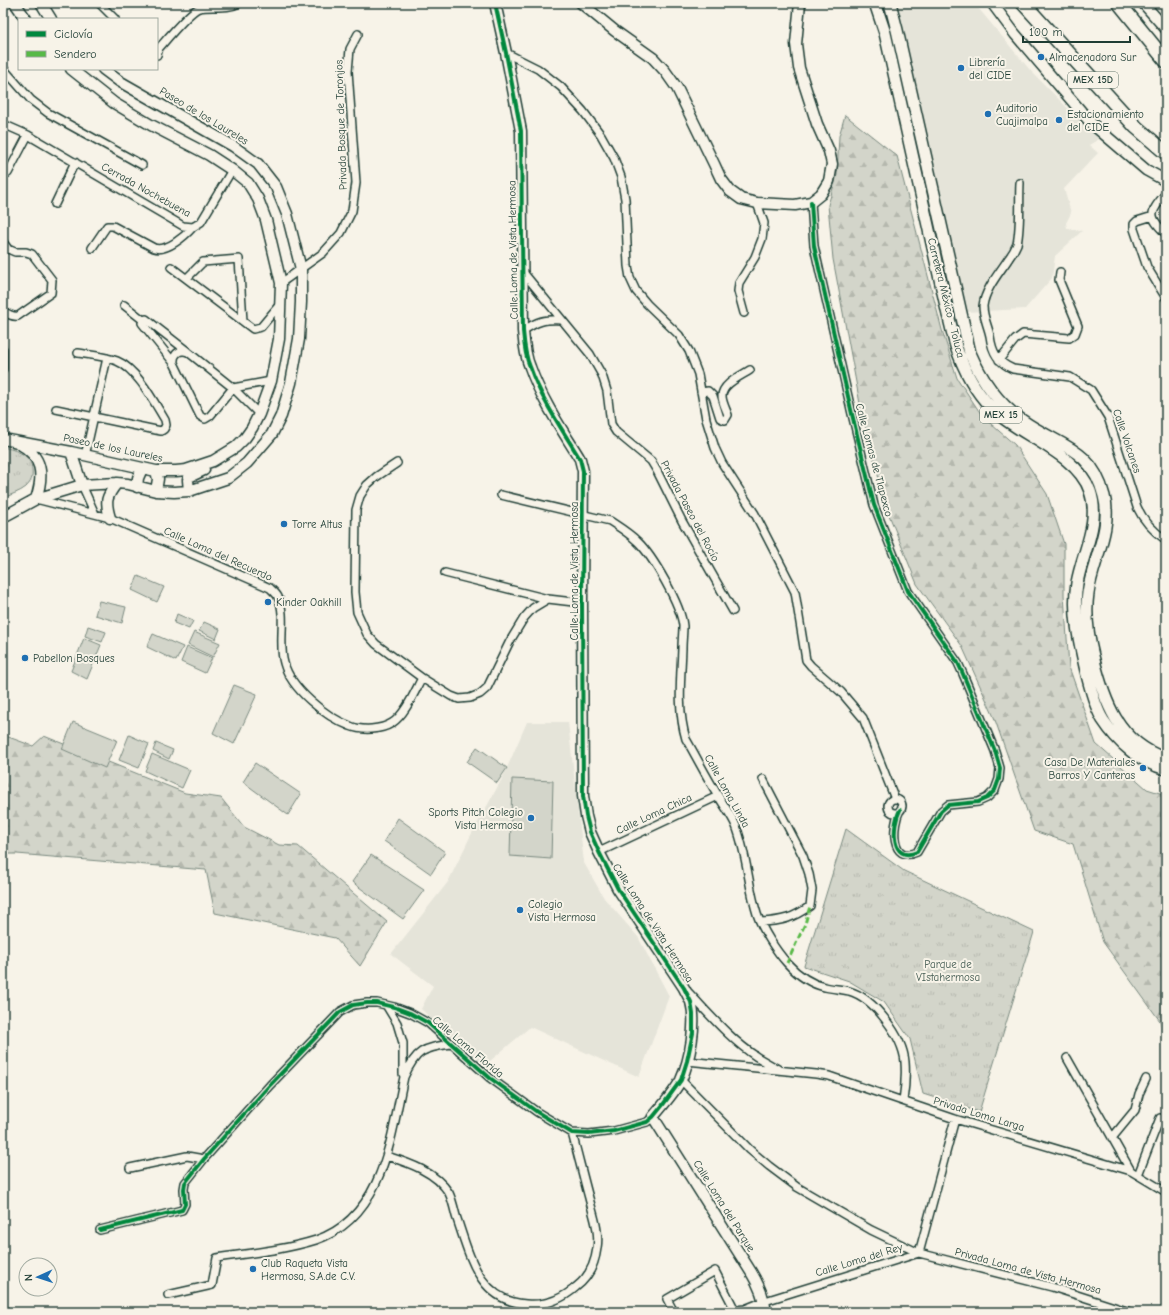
<svg xmlns="http://www.w3.org/2000/svg" width="1169" height="1315" viewBox="0 0 1169 1315" font-family="'Comic Neue',sans-serif">
<style>
.built{fill:#e5e4d9}
.grass{fill:url(#grass-tufts);stroke:#79897f}
.forest{fill:url(#forest-firs);stroke:#79897f}
.pitch{fill:#d3d5ca;stroke:#79897f}
.lines{fill:none;stroke-linecap:round;stroke-linejoin:round}
.street-casing{stroke:#1f3d34;stroke-width:10}
.secondary-casing{stroke:#1f3d34;stroke-width:13}
.primary-casing{stroke:#1f3d34;stroke-width:14}
.highway-casing{stroke:#1f3d34;stroke-width:16}
.street{stroke:#f7f3e8;stroke-width:7}
.secondary{stroke:#f7f3e8;stroke-width:10}
.primary{stroke:#f7f3e8;stroke-width:11}
.highway{stroke:#f7f3e8;stroke-width:13}
.quiet{stroke:#58b947;stroke-width:3;stroke-dasharray:6 3;stroke-linecap:butt}
.cycleway-casing{stroke:#f7f3e8;stroke-width:6}
.cycleway{stroke:#00873e;stroke-width:4}
.poi-dot{fill:#1f6fb2;stroke:#f7f3e8;stroke-width:1.5}
.labels{text-anchor:middle;dominant-baseline:central;stroke-width:4;stroke-linejoin:round;paint-order:stroke}
.shield{fill:#f7f3e8;stroke:#60746a;stroke-width:1}
.shield-label{font-size:10px;font-weight:bold;fill:#1f3d34}
.poi-label{font-size:11px;fill:#1f3d34;stroke:#f7f3e8;text-anchor:start}
.street-label{font-size:11px;fill:#1f3d34;stroke:#f7f3e8}
.park-label{font-size:11px;fill:#435b52;stroke:#f7f3e8}
</style>
<defs>
<pattern id="grass-tufts" width="24" height="20" patternUnits="userSpaceOnUse"><rect width="24" height="20" fill="#d3d5ca"/><path d="M3 7l-1-3M5 7V3M7 7l1-3M15 17l-1-3M17 17v-4M19 17l1-3" fill="none" stroke="#b5b8ae"/></pattern>
<pattern id="forest-firs" width="22" height="20" patternUnits="userSpaceOnUse"><rect width="22" height="20" fill="#d3d5ca"/><path d="M5 1l3.5 6h-7zM16 11l3.5 6h-7z" fill="#b5b8ae"/></pattern>
</defs>
<rect width="100%" height="100%" fill="#f7f3e8"/>
<filter id="ink" filterUnits="userSpaceOnUse"><feTurbulence type="fractalNoise" baseFrequency=".025" numOctaves="2"/><feDisplacementMap in="SourceGraphic" scale="8" xChannelSelector="R" yChannelSelector="G"/><feConvolveMatrix kernelMatrix="1 2 1 2 8 2 1 2 1" color-interpolation-filters="sRGB"/></filter>
<g filter="url(#ink)">
<path class="built" d="M897,3H974L1030,70L1089,130L1099,139L1089,145L1098,153L1064,189L1071,213L1066,223L1067,228L1082,231L1055,256L1052,278L1025,309L965,312Z
M1152,3H1166V20Z
M527,722H568L584,863L604,898L638,937L669,996L639,1077L530,1027L483,1067L421,1009L433,986L391,954L448,882L471,835L503,777Z"/>
<path class="grass" d="M3,447C16,450 32,455 32,470C33,478 31,482 26,487C20,492 10,495 3,498Z
M846,829L904,871L1034,932L979,1112L923,1094L910,1039L884,1002L849,981L804,966Z"/>
<path class="forest" d="M845,115L897,156L942,330L957,378L983,417L1015,445L1047,494L1064,544V595L1069,667L1096,744L1147,789L1166,795V1042L1160,1021L1103,942L1073,844L1034,831L994,717L962,646L917,584L887,510L861,409L833,259L828,205L837,175L839,136Z
M3,735L33,746L44,736L185,793L221,798L244,827L279,845L298,846L387,922L360,966L335,938L215,913L206,870L17,854H3Z"/>
<path class="pitch" d="M138,576L164,587L157,602L132,590Z
M99,601L126,607L122,623L95,615Z
M177,614L193,621L189,629L174,623Z
M204,622L220,629L216,639L199,631Z
M88,626L106,632L102,642L85,636Z
M194,632L220,643L213,657L188,645Z
M153,634L183,647L176,661L147,647Z
M84,638L101,645L87,679L71,671Z
M187,647L212,658L205,673L181,662Z
M234,685L257,694L234,744L213,733Z
M73,722L117,740L105,768L62,749Z
M129,735L149,744L139,768L119,760Z
M156,743L173,750L169,759L153,751Z
M477,747L507,768L497,783L467,762Z
M152,754L190,770L182,788L145,771Z
M255,763L301,794L288,815L243,782Z
M512,779L553,781L551,859L510,856Z
M398,818L445,852L431,874L384,841Z
M371,855L424,890L403,919L352,882Z"/>
<g class="lines">
<defs>
<path id="street" d="M99,3L115,19
M506,53L538,69L561,87L583,111L601,135L614,158L621,177L625,199L628,266L630,278L636,291L647,304L679,335L689,351L698,374L706,419L715,448L722,463L755,514L795,592L806,660L811,666L841,692L863,718L895,799
M157,55L159,48C166,40 190,11 199,8C213,5 226,10 239,3
M3,68L31,100L48,113L142,165
M3,124L28,135L183,226L193,227L201,222L232,170
M8,173L28,135
M1020,183C1019,203 1021,225 1017,244C1015,249 1012,254 1009,258C1000,272 985,289 983,306C983,317 988,326 990,336C992,352 998,363 1013,369L1070,377L1091,390L1108,417L1137,507C1144,522 1153,531 1166,540
M1166,193C1150,213 1147,215 1166,234
M811,202L814,246L852,414L874,505L908,591L958,663L963,674L995,751L1000,768L999,779L995,790L987,798L978,802L948,805L941,811L917,852C890,864 892,825 900,810
M55,204L75,162
M1153,216L1137,221L1134,224V229L1147,267L1166,298
M3,242L8,249L15,252H26L32,254L52,280L51,293L18,316C12,317 8,314 3,311
M92,248L107,226H113L154,248C167,252 185,236 193,227
M171,267L253,329L261,327L281,303
M522,271L590,354L602,375L607,391L611,424L616,432L651,461L657,471L682,521L733,611
M187,278L203,262L239,259L243,321
M281,283L323,253L341,233L352,211L356,183L348,71L350,49L358,34
M124,305L143,320
M744,313L738,291L739,283L755,257L762,239L764,223L757,203
M523,331C537,321 544,319 562,320
M3,349V369
M999,360L1015,340L1023,334L1069,338L1075,334L1078,326L1059,280L1060,272
M174,363L142,323L143,320L146,319L187,351
M701,392L708,391L713,396L720,418L725,420L728,415C726,409 722,402 722,396C722,384 741,376 750,370
M56,409L156,430L161,431L164,429L166,425L165,420C154,402 137,369 117,361C105,356 90,355 78,353
M259,414L233,388L188,352C179,349 173,354 174,363L200,416L205,419L210,416L233,388L271,381
M85,456L107,358
M397,463L376,477L367,485L360,496L356,510L355,592L357,612L367,634L376,644L422,678L451,696L459,699L470,698L480,694L487,688L510,641L524,618L533,608L548,599L582,603
M82,485L95,514
M501,495L610,521C619,527 629,533 637,541C653,556 681,605 683,626C683,633 682,641 682,648C681,678 677,709 686,739C697,758 707,778 719,797C724,806 732,816 736,826C747,854 748,885 757,914C762,929 776,951 787,963C797,974 811,984 825,987C833,989 841,989 849,991C874,998 903,1037 905,1062C906,1075 905,1088 903,1101
M36,499L110,518L270,588C273,591 277,594 278,597C287,615 278,644 284,663C291,689 326,717 350,726C362,731 381,730 392,723C405,715 415,691 422,678
M445,573L548,599
M888 806a7 7 0 1 1 14 0a7 7 0 1 1-14 0Z
M599,852L718,796
M761,922C783,921 793,918 810,906L812,890L809,874L803,856L763,779
M689,993C710,1015 731,1040 757,1057C764,1061 771,1065 778,1069
M386,1005L397,1023L403,1043V1074
M1067,1058L1131,1171
M687,1061L816,1074L829,1076L955,1119L1131,1171L1166,1192
M681,1080L750,1150L769,1166L797,1187L871,1230L919,1253L1052,1287L1130,1312
M1112,1138L1135,1110L1139,1094L1146,1079
M387,1156C409,1163 436,1172 449,1193C452,1199 454,1208 456,1216C469,1253 478,1301 526,1304C545,1306 561,1300 576,1287C588,1278 595,1264 597,1248C600,1232 593,1214 589,1198C583,1176 578,1155 572,1133
M130,1168L187,1156L204,1159
M1138,1175L1160,1118
M100,1230L182,1210L185,1204L184,1189L185,1183L204,1159L270,1085L340,1012L353,1005L367,1003H377L394,1007L410,1013L428,1023L490,1078L537,1112L572,1133L589,1134L614,1131L647,1122L653,1117
M919,1253L955,1119
M168,1295L212,1285L217,1258C250,1253 284,1250 316,1240C384,1217 391,1136 404,1077C416,1050 423,1048 451,1044
M674,1312L667,1299L715,1271L735,1310L745,1309L765,1301L919,1253"/>
<path id="secondary" d="M15,3L26,19
M41,3L51,19
M495,3L506,53L521,131L523,331C524,343 525,356 530,367C541,399 563,431 580,459L583,471L582,603L583,796L586,816L590,832L599,852L618,889L684,988C686,992 689,997 691,1002C697,1023 690,1060 681,1080C674,1093 663,1105 653,1117L751,1272C759,1285 764,1297 766,1312
M581,3L615,31L653,58L665,71L677,88L714,164L721,179L730,191L741,199L757,203L795,205L811,202L821,194L829,181L832,164L829,151L817,124L799,68L796,44L800,3
M992,3L1015,34L1091,123L1146,170L1166,181
M1143,3L1166,29
M3,439L71,452L156,471H176L186,470L213,461L236,447L245,438L252,428L259,414L271,381L279,339L281,283L266,220L258,199L248,183L232,170L209,155L151,125L114,103L71,69
M18,443C43,456 44,475 36,499
M71,452L82,485
M137,487L138,478L142,469
M156,491L158,479L156,471
M189,491L188,480L189,477L204,470
M3,517L36,499L82,485L117,483L128,484L156,491L174,492L189,491L228,478L247,463L272,434L281,416L291,383L299,339L301,302V269L287,214L276,187L258,164L233,146L119,81L103,69
M110,518C105,501 106,497 117,483"/>
<path id="primary" d="M875,3L885,33L948,315C952,328 954,343 959,355C967,376 980,398 997,413C1024,437 1078,455 1090,491C1101,522 1082,553 1077,583C1072,613 1080,645 1087,675C1091,690 1095,707 1103,720C1118,743 1140,762 1166,769
M890,3L897,30L970,353C982,381 998,404 1023,421C1058,446 1092,447 1104,496C1113,528 1092,562 1088,593C1085,614 1088,636 1093,656C1104,702 1118,742 1166,759"/>
<path id="highway" d="M1023,3L1136,127L1166,153
M1119,3L1166,61"/>
</defs>
<use href="#street" class="street-casing"/>
<use href="#secondary" class="secondary-casing"/>
<use href="#primary" class="primary-casing"/>
<use href="#highway" class="highway-casing"/>
<use href="#street" class="street"/>
<use href="#secondary" class="secondary"/>
<use href="#primary" class="primary"/>
<use href="#highway" class="highway"/>
<path class="quiet" d="M787,963L805,924L810,906"/>
<defs>
<path id="cycleway" d="M811,202L814,246L852,414L874,505L908,591L958,663L963,674L995,751L1000,768L999,779L995,790L987,798L978,802L948,805L941,811L917,852C890,864 892,825 900,810
M100,1230L182,1210L185,1204L184,1189L185,1183L204,1159L270,1085L340,1012L353,1005L367,1003H377L394,1007L410,1013L428,1023L490,1078L537,1112L572,1133L589,1134L614,1131L647,1122L653,1117L662,1106L681,1080L687,1061L693,1033V1014L691,1002L684,988L618,889L599,852L590,832L586,816L583,796L582,603L583,471L580,459C563,431 541,399 530,367C525,356 524,343 523,331L521,131L506,53L495,3"/>
</defs>
<use href="#cycleway" class="cycleway-casing"/>
<use href="#cycleway" class="cycleway"/>
</g>
</g>
<g class="poi-dot">
<circle cx="1041" cy="57" r="4"/>
<circle cx="961" cy="68" r="4"/>
<circle cx="988" cy="114" r="4"/>
<circle cx="1059" cy="120" r="4"/>
<circle cx="284" cy="524" r="4"/>
<circle cx="268" cy="602" r="4"/>
<circle cx="25" cy="658" r="4"/>
<circle cx="1143" cy="768" r="4"/>
<circle cx="531" cy="818" r="4"/>
<circle cx="520" cy="910" r="4"/>
<circle cx="253" cy="1269" r="4"/>
</g>
<g class="labels">
<g class="shield">
<rect x="1068" y="72" width="50" height="16" rx="3"/>
<rect x="980" y="407" width="42" height="16" rx="3"/>
</g>
<g class="shield-label">
<text x="1093" y="80">MEX 15D</text>
<text x="1001" y="415">MEX 15</text>
</g>
<g class="poi-label">
<text x="1049" y="57">Almacenadora Sur</text>
<text x="969" y="62">Librería<tspan x="969" dy="13">del CIDE</tspan></text>
<text x="996" y="108">Auditorio<tspan x="996" dy="13">Cuajimalpa</tspan></text>
<text x="1067" y="114">Estacionamiento<tspan x="1067" dy="13">del CIDE</tspan></text>
<text x="292" y="524">Torre Altus</text>
<text x="276" y="602">Kinder Oakhill</text>
<text x="33" y="658">Pabellon Bosques</text>
<text x="1135" y="762" text-anchor="end">Casa De Materiales<tspan x="1135" dy="13">Barros Y Canteras</tspan></text>
<text x="523" y="812" text-anchor="end">Sports Pitch Colegio<tspan x="523" dy="13">Vista Hermosa</tspan></text>
<text x="528" y="904">Colegio<tspan x="528" dy="13">Vista Hermosa</tspan></text>
<text x="261" y="1263">Club Raqueta Vista<tspan x="261" dy="13">Hermosa, S.A.de C.V.</tspan></text>
</g>
<g class="street-label">
<text transform="translate(204 116) rotate(31)">Paseo de los Laureles</text>
<text transform="translate(341 125) rotate(-92)">Privada Bosque de Toronjos</text>
<text transform="translate(146 190) rotate(29)">Cerrada Nochebuena</text>
<text transform="translate(513 250) rotate(-91)">Calle Loma de Vista Hermosa</text>
<text transform="translate(946 298) rotate(76)">Carretera México - Toluca</text>
<text transform="translate(1127 441) rotate(71)">Calle Volcanes</text>
<text transform="translate(113 448) rotate(12)">Paseo de los Laureles</text>
<text transform="translate(874 460) rotate(75)">Calle Lomas de Tlapexco</text>
<text transform="translate(690 511) rotate(62)">Privada Paseo del Rocío</text>
<text transform="translate(218 554) rotate(24)">Calle Loma del Recuerdo</text>
<text transform="translate(574 571) rotate(-90)">Calle Loma de Vista Hermosa</text>
<text transform="translate(727 791) rotate(61)">Calle Loma Linda</text>
<text transform="translate(654 814) rotate(-25)">Calle Loma Chica</text>
<text transform="translate(653 923) rotate(57)">Calle Loma de Vista Hermosa</text>
<text transform="translate(468 1047) rotate(40)">Calle Loma Florida</text>
<text transform="translate(979 1114) rotate(17)">Privada Loma Larga</text>
<text transform="translate(724 1206) rotate(58)">Calle Loma del Parque</text>
<text transform="translate(859 1260) rotate(-17)">Calle Loma del Rey</text>
<text transform="translate(1028 1271) rotate(15)">Privada Loma de Vista Hermosa</text>
</g>
<g class="park-label">
<text x="948" y="964">Parque de<tspan x="948" dy="13">VIstahermosa</tspan></text>
</g>
</g>
<rect width="1169" height="1315" fill="none" stroke="#f7f3e8" stroke-width="16"/>
<rect x="8" y="8" width="1153" height="1299" fill="none" stroke="#1f3d34" stroke-width="1.5" filter="url(#ink)"/>
<rect x="18" y="18" width="140" height="52" fill="#f7f3e8" stroke="#a1aaa0"/>
<rect x="26" y="31" width="20" height="6" fill="#00873e" stroke="#a1aaa0"/>
<text x="54" y="38" font-size="12" fill="#1f3d34">Ciclovía</text>
<rect x="26" y="51" width="20" height="6" fill="#58b947" stroke="#a1aaa0"/>
<text x="54" y="58" font-size="12" fill="#1f3d34">Sendero</text>
<g transform="translate(38 1277) rotate(267)"><circle r="19" fill="#f7f3e8" stroke="#a1aaa0"/>
<path d="M0-3L7 15L0 10L-7 15Z" fill="#1f6fb2"/>
<text y="-6" font-size="11" font-weight="bold" text-anchor="middle" fill="#1f3d34">N</text>
</g>
<path d="M1023 36v6h107v-6" fill="none" stroke="#1f3d34" stroke-width="2"/>
<text x="1029" y="36" font-size="12" fill="#1f3d34" stroke="#f7f3e8" stroke-width="3" paint-order="stroke">100 m</text>
</svg>
